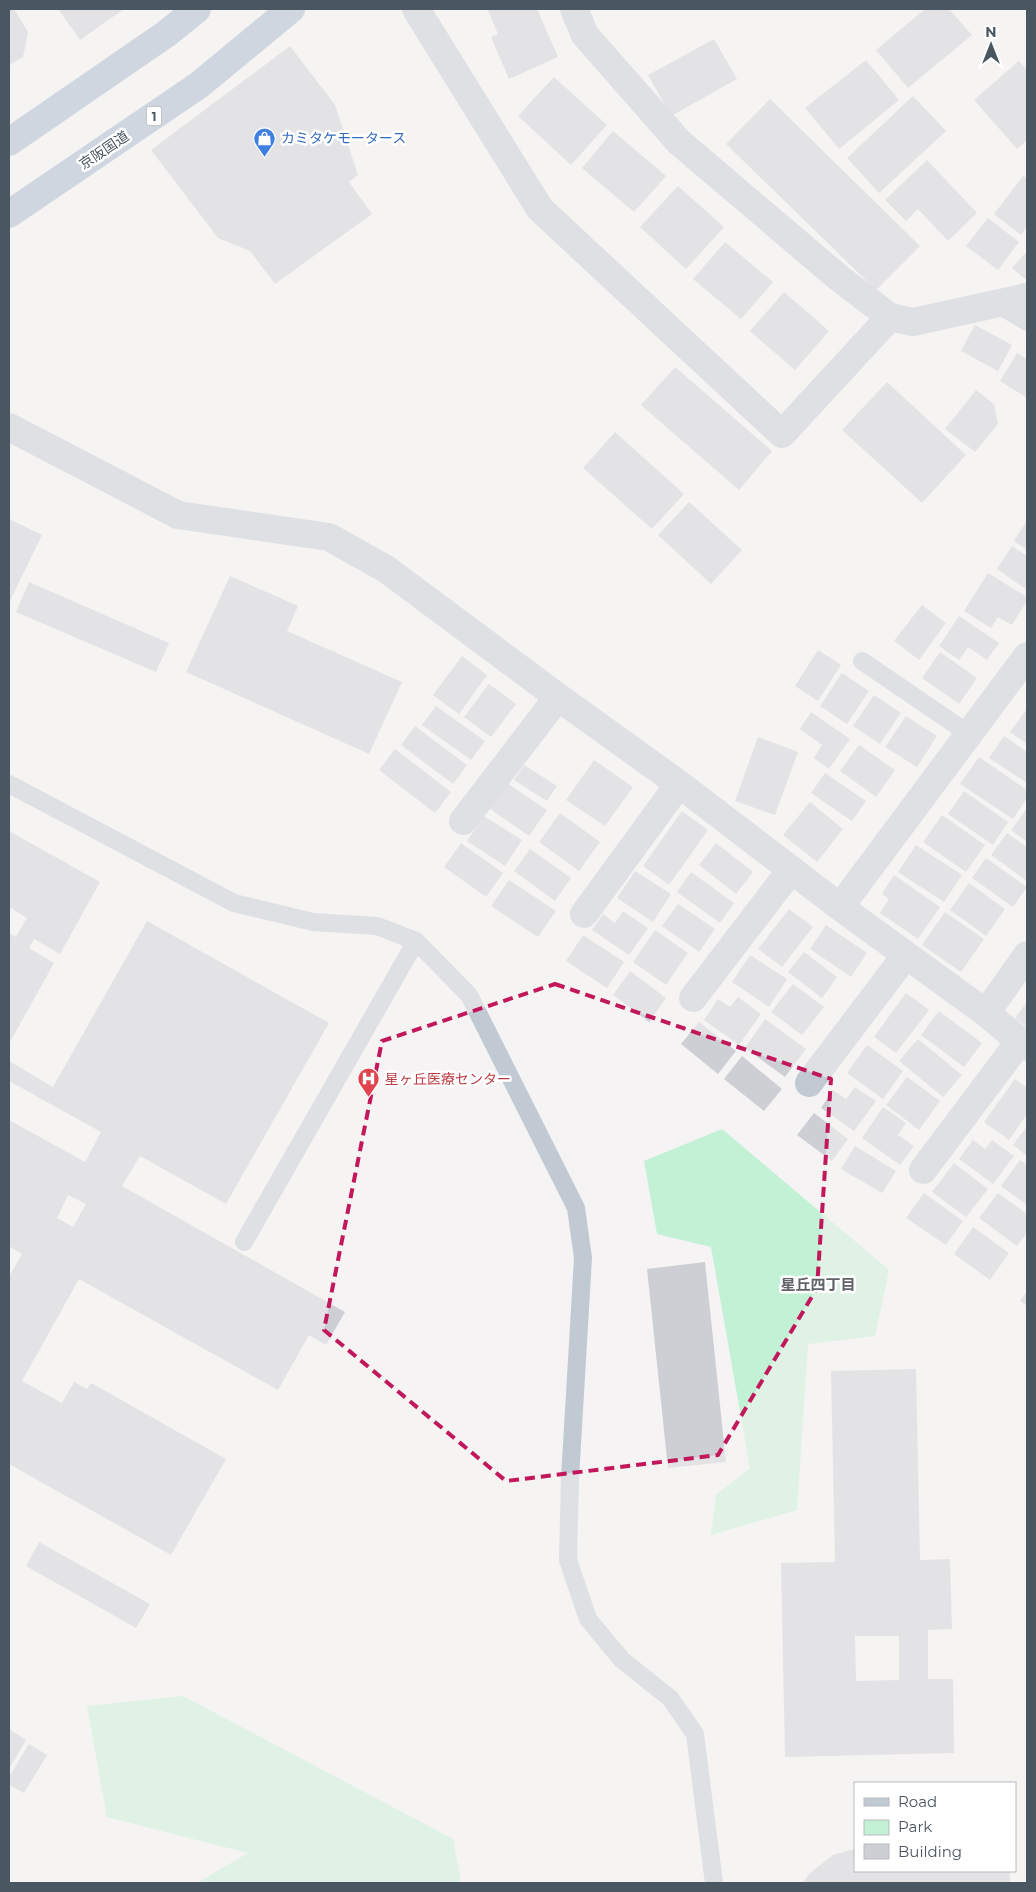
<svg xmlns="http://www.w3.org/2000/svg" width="1036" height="1892" viewBox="0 0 1036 1892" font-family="Montserrat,'Noto Sans JP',sans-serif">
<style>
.green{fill:#c3f1d5}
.building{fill:#cdcfd5;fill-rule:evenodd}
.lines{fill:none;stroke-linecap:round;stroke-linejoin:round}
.service{stroke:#c1cad2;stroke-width:18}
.minor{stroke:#c1cad2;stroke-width:28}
.trunk{stroke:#9fb4c9;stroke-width:28}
.marked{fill:none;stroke:#c2185b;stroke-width:4;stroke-dasharray:10 6;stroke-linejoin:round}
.labels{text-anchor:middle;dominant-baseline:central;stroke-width:5;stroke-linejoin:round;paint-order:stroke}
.shield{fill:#fff;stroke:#808990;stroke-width:1}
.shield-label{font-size:12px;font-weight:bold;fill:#4a5661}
.shop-label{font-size:14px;fill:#366cbe;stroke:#fff;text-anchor:start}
.street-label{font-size:14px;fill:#4a5661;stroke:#fff}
.health-label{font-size:14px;fill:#be3a42;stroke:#fff;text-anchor:start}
.neighbourhood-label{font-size:15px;font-weight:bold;fill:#5f6368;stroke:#fff}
</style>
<rect width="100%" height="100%" fill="#f5f3f3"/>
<path class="green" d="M722,1129L889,1270L875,1336L808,1344L797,1510L711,1535L716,1495L750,1468L711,1247L657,1234L644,1161Z
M183,1696L453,1839L461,1883H197L248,1853L107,1817L87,1706Z"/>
<path class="building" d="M9,9H14L28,32L23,57L9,65Z
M58,9H124L80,40Z
M491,9H537L558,57L509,79L491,37L498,34L488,10Z
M925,9H949L972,35L908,88L876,50Z
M714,39L737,79L671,116L648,75Z
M290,46L335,105L358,175L349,182L372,214L275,284L250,251L218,238L151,150Z
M866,60L899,100L839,149L805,108Z
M1019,61L1027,70V140L1017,149L974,100Z
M554,77L607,125L571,165L518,116Z
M913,96L946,131L879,193L847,158Z
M770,99L920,246L876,290L726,144Z
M613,131L666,176L634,212L582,168Z
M927,160L977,213L948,241L918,209L906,221L885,200Z
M1023,176L1027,178V226L1021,235L994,214Z
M678,186L724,227L686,269L640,227Z
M988,218L1019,242L998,270L966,246Z
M725,242L773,282L741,319L693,279Z
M1027,251V279H1025L1012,268Z
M784,292L829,331L795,370L750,331Z
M975,325L1012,345L998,371L961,351Z
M1017,353L1027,359V398L1000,381Z
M675,367L772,451L739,490L641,405Z
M887,382L966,455L922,503L842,430Z
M976,390L994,404L998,424L975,452L945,429Z
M615,432L684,494L652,529L583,468Z
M689,502L742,550L711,584L658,535Z
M9,519L42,535L9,603Z
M1027,520V550L1014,541Z
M1012,546L1027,556V590L997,569Z
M988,573L1027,597V601L1012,625L998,617L991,628L964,611Z
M230,576L298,606L287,631L402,682L369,754L186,672Z
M29,582L169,643L156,672L16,612Z
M922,605L946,623L919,660L894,641Z
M959,616L999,643L987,660L968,647L959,660L939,646Z
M818,650L841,665L818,701L795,686Z
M940,652L977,678L959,704L922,678Z
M462,656L487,675L459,714L433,695Z
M842,673L869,691L847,724L820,706Z
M489,684L516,704L491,737L464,717Z
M874,695L901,713L880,744L853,726Z
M436,706L485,741L471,760L422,725Z
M1026,710L1027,711V744L1010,732Z
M811,712L850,739L829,769L814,758L822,745L800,729Z
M906,716L937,736L917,767L885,747Z
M415,726L467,765L453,784L401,745Z
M1004,736L1027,752V783L989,758Z
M758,737L798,752L775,815L735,801Z
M859,745L895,770L876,797L840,771Z
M395,749L451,792L435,813L379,770Z
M979,757L1027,790V798L1013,819L960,784Z
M594,760L633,787L605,826L566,800Z
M524,765L557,786L547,801L514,780Z
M825,773L866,801L852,821L811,793Z
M507,783L547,810L529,836L490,809Z
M964,791L1008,822L993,845L948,814Z
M810,802L843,829L817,862L783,835Z
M1027,808V842L1011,830Z
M682,811L708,830L669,885L643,866Z
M560,813L600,842L579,871L539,842Z
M942,815L985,845L966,872L923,842Z
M484,816L522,840L505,866L467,841Z
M9,831L100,882L60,954L34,939L29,948L54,963L9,1044V933L16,937L27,918L9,907Z
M1007,833L1027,847V881L991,855Z
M461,843L503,873L486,897L444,867Z
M716,843L753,872L736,894L699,865Z
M916,845L962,875L944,902L898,872Z
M530,849L571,878L555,901L514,871Z
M986,858L1027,887L1013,907L972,878Z
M635,871L671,894L653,922L617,898Z
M691,872L734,903L720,923L677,892Z
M894,875L940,907L918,939L880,913L889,899L882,894Z
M509,880L556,911L538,937L491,906Z
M969,883L1005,909L986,936L950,910Z
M678,904L715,929L699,952L662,926Z
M789,909L813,927L782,967L758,949Z
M623,911L648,928L629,955L592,930L603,914L615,923Z
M945,912L984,939L961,972L922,945Z
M147,921L329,1023L226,1204L140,1156L122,1186L345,1312L326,1345L309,1335L278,1390L79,1279L22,1381L62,1403L74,1382L87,1389L91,1383L226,1459L171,1555L9,1464V1277L22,1254L9,1246V1120L85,1162L101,1132L9,1081V1061L53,1087ZM68,1195L86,1204L73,1227L57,1218Z
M826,925L867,953L851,977L810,949Z
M655,930L688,953L666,985L633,962Z
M583,935L624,962L607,988L566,961Z
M804,952L837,977L822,998L788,972Z
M750,955L787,979L769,1007L732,982Z
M630,971L666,998L649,1022L613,995Z
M793,984L824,1007L802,1035L771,1012Z
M906,993L929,1010L896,1053L874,1037Z
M738,997L761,1014L739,1045L704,1020L718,999L730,1007Z
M1027,1002V1028L1015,1018Z
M939,1011L982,1043L964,1067L921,1035Z
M765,1019L806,1049L785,1077L745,1048Z
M699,1022L736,1051L718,1074L681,1044Z
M918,1039L962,1075L943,1097L899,1061Z
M867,1045L903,1071L883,1099L847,1073Z
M742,1056L782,1089L764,1111L724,1079Z
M907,1077L940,1101L919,1130L886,1105Z
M1015,1079L1027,1087V1114L1009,1140L984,1122Z
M855,1087L876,1101L854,1131L821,1108L833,1090L846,1099Z
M883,1107L906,1123L898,1135L914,1146L900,1165L862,1138Z
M814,1113L848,1139L832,1161L797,1135Z
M1027,1126V1156L1013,1145Z
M973,1140L985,1149L992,1140L1014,1156L993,1184L959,1159Z
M855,1146L896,1171L882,1193L841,1169Z
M1020,1160L1027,1165V1205L1001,1186Z
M954,1163L988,1189L966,1217L932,1192Z
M924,1193L963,1221L946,1245L906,1218Z
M998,1193L1027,1214V1233L1017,1246L979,1218Z
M973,1227L1009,1253L990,1280L954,1254Z
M705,1262L726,1462L668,1468L647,1269Z
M1027,1291V1306L1020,1301Z
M916,1369L920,1560L950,1559L952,1629L928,1630V1679H953L954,1753L785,1757L781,1563L835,1562L831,1371ZM855,1636H899V1680L856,1681Z
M39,1542L150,1604L136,1628L26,1566Z
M9,1729L26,1740L9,1769Z
M29,1744L47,1755L24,1793L9,1785V1777Z
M855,1849V1871H1010V1883H803L809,1874L833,1855Z"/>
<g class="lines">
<path class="service" d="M997,304L1027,322
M862,661L969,734
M9,784L234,903L313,922L377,926L416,941L469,995L576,1208L583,1258L570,1478L568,1560L588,1619L622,1660L670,1698L695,1734L714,1883
M244,1242L416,941"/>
<path class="minor" d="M416,9L540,209L782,434L890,317
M574,9L585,35L679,142L839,278L890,317L913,322L1027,297
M9,427L178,515L329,537L386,569L558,697L679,784L840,907L986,1013L1027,1047
M463,821L558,697
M840,907L1027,656
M584,914L679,784
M693,998L791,870
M986,1013L1027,955
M809,1083L906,955
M923,1170L1020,1041"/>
<path class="trunk" d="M9,142L166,34L197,9
M9,214L199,85L291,9"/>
</g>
<path d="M0 0H1036V1892H0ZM555,984L831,1079L817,1288L718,1455L506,1481L324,1330L382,1041Z" fill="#f5f3f3" fill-opacity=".55" fill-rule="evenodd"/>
<path class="marked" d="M555,984L831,1079L817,1288L718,1455L506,1481L324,1330L382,1041Z"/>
<defs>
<symbol id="shop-pin" viewBox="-11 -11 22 30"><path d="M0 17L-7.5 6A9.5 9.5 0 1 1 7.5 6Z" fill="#3f7fe0" stroke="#fff"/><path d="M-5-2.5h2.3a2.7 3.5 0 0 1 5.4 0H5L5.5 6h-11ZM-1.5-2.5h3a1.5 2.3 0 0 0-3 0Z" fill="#fff"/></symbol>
<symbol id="hospital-pin" viewBox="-11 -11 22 30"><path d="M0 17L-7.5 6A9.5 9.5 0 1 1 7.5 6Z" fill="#e0444e" stroke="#fff"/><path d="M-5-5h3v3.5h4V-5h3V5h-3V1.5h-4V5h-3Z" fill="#fff"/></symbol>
</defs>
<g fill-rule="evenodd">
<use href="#shop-pin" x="252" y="126" width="25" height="34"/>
<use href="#hospital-pin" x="356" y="1066" width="25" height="34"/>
</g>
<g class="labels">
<rect class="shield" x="146.5" y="106.5" width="15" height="19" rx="4"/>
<g class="shield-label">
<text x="154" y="116">1</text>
</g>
<g class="shop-label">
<text x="281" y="138">カミタケモータース</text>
</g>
<g class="street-label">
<text transform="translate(104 150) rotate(-34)">京阪国道</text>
</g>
<g class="health-label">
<text x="385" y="1079">星ヶ丘医療センター</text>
</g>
<g class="neighbourhood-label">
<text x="818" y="1284">星丘四丁目</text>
</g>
</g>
<rect width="1036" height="1892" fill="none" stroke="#4a5661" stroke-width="20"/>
<rect x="854" y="1782" width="162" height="90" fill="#ffffff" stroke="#b7bbc0"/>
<rect x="864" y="1798" width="25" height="8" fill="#c1cad2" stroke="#b7bbc0"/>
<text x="898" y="1807" font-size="15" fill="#4a5661">Road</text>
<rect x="864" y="1820" width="25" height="15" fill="#c3f1d5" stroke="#b7bbc0"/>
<text x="898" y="1832" font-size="15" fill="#4a5661">Park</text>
<rect x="864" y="1844" width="25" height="15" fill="#cdcfd5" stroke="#b7bbc0"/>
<text x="898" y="1857" font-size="15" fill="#4a5661">Building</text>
<g transform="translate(991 45)" stroke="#ffffff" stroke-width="4" paint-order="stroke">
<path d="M0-4L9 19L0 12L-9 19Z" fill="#4a5661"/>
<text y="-8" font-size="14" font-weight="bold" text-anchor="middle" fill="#4a5661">N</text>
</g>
</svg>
